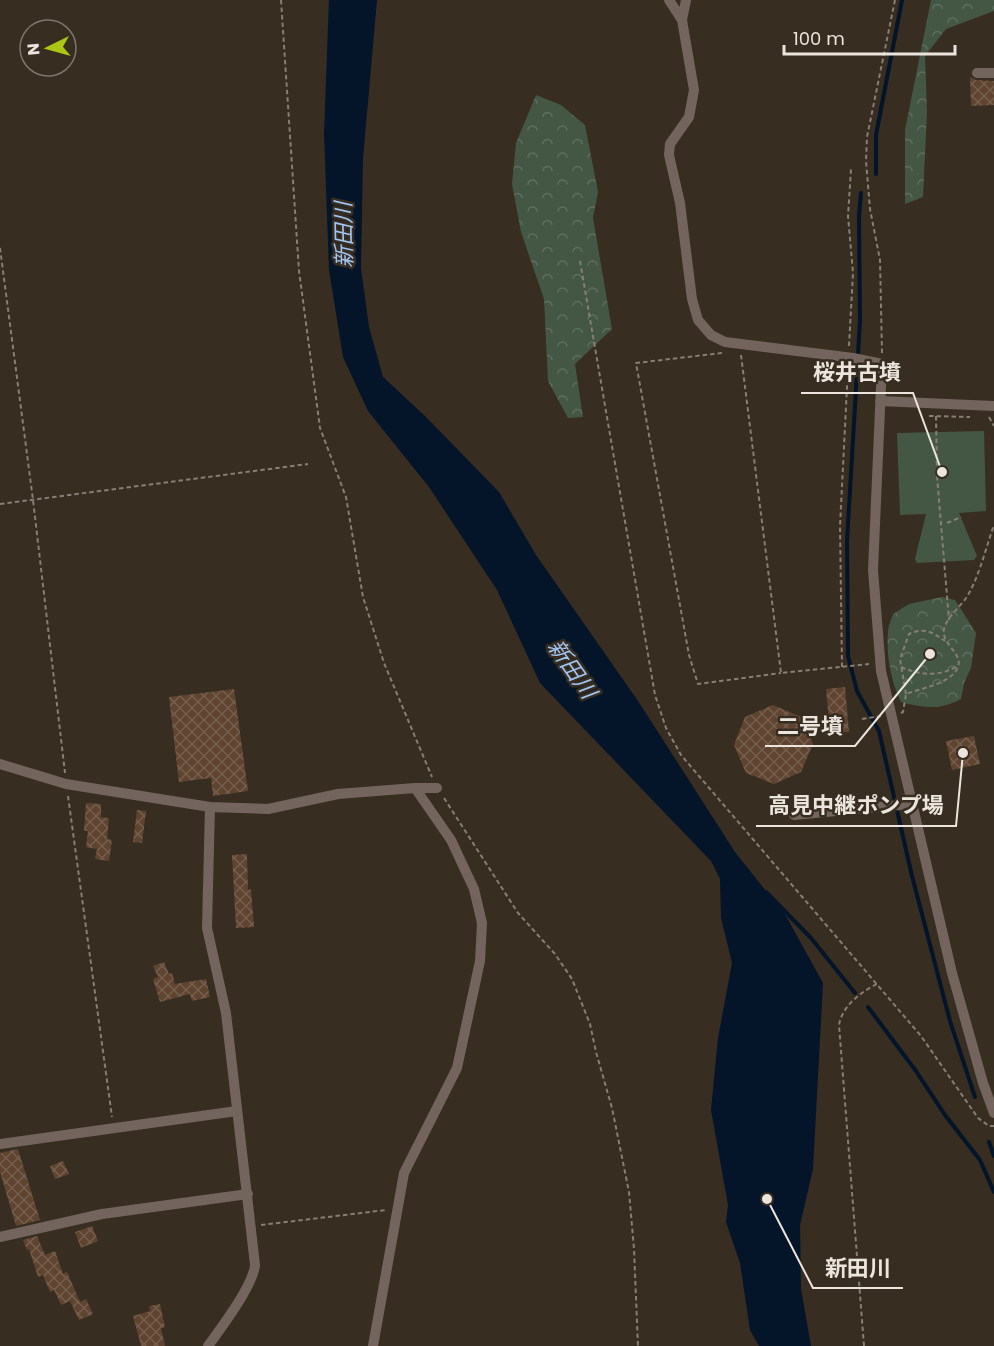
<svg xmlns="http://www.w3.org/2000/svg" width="994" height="1346" viewBox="0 0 994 1346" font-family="Poppins,'Noto Sans JP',sans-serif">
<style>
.grass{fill:#445745}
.forest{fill:url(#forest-crowns)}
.water{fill:#041429}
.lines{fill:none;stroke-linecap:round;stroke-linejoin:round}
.stream{stroke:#041429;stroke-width:4}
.building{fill:url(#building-cross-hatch)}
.path{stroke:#877e74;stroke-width:2;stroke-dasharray:4.5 3;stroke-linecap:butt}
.minor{stroke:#73655d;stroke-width:10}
.labels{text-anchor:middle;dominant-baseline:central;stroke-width:5;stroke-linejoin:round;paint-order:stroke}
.water-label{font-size:22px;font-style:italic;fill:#a0c5f5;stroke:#372d21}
.leader{fill:none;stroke:#ece5de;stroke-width:2}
.callout-dot{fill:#ece5de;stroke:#372d21;stroke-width:2}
.callout-label{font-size:22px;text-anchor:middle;font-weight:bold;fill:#ece5de;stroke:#372d21;stroke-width:5;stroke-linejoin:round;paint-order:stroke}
</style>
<defs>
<pattern id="forest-crowns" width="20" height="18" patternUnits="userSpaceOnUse" patternTransform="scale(1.5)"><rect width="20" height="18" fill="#445745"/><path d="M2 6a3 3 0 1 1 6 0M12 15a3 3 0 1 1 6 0" fill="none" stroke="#5f6f5f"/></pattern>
<pattern id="building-cross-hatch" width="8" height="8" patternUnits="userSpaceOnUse" patternTransform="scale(1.5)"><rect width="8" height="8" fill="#5f4430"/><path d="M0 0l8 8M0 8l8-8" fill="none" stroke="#765f4e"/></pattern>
</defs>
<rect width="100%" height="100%" fill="#372d21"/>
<path class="grass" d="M984,431L986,511L959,513L977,556L974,560L917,563L915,559L926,514L900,515L897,433Z"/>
<path class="forest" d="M931,0H994V11L946,29L925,56L927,112L923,197L905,204V130Z
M536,95L561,105L585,125L598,192L593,218L612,329L575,364L583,417L568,418L548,381L544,299L521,232L512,184L516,143Z
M942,597L955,600L976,633L971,668L964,683L961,699C942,710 922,708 901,702C891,682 886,654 888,632C888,626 891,620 893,614L909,604Z"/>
<path class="water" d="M329,0H377L363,158L361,268L369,327L383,377L425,416L499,492L536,555L638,701L735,852L786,916L823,983L813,1169L800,1225L801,1289L811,1346H759L750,1330L740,1263L726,1222L728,1205L711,1110L718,1038L732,963L721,918L720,879L711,861L540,683L497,590L429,487L368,411L343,357L329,270L324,134Z"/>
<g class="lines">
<path class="stream" d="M876,174V135L902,0
M861,193L859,216L860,321L847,541L848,656L857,691L879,731L912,876L950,1021L975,1097
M766,892L811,938L855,993
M868,1007L916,1071L945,1115L980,1160L994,1192
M989,1142L994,1156"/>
</g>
<path class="building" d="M970,77L976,80L994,81V105L971,106Z
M845,687L849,732L830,733L826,689Z
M234,689L248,791L213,796L211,778L179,782L169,697Z
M773,705L801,717L813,744L801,772L774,784L746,773L734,745L745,717Z
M974,736L980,764L952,770L946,741Z
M86,803L101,804V817L109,818L107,839L112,840L109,861L95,859L97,849L86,847L88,831H84Z
M137,810L146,811L142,843L133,842Z
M247,854L248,890L251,889L254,927L236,928L232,855Z
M164,962L169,974L172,973L175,984L206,979L210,997L192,1001L190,994L160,1002L153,979L158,977L153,966Z
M18,1149L40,1220L16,1226L0,1172V1153Z
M63,1161L69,1174L55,1179L50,1166Z
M92,1226L98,1241L81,1248L75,1232Z
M37,1236L45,1255L55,1251L63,1274L67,1272L80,1302L86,1299L93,1314L79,1320L70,1301L61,1305L54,1290L50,1292L43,1275L38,1277L29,1249L27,1250L23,1240Z
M160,1304L165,1327L161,1328L165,1346H141L133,1316L150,1311L149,1306Z"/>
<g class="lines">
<path class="path" d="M281,0L299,271L320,428L346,497L363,597L384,663L432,777
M0,248L33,500L65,773
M580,261L655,695L666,728L681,755L921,1036L978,1118L989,1126H994
M849,346L853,273L848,216L851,169
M722,353L636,363L689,655L698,684L781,673
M882,353L880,260L870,209L866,161L867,137L895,0
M741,355L781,673L869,664
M929,416L970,417
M936,416L937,476L949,620
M989,417L994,426
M0,504L308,464
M947,523L961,517
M842,667L840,526L848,367
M901,667C920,675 937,677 956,667
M906,694L900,659L909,634C924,627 932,632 945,641
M901,713L903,712L906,694C921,688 951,684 958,667C963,653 941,644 944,629C948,615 961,607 968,595C980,574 986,547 994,525
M862,719L881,716
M68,796L112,1117
M444,798L518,913L555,954L572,979L590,1024L596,1052L612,1108L629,1192L634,1249L638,1346
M261,1225L386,1210
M864,1346L839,1025C842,1006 861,992 877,984"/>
<path class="minor" d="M669,0L682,20L694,90L689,117L670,144L669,155L680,203L692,299L698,320L711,335L725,342L853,358L882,364L873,570L881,671L952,973L983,1083L994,1113
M682,20L686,0
M977,73H994
M880,401L994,406
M0,764L66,784L210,807L268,809L338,794L415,788H437
M794,815L911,804
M0,1144L237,1111
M0,1237L102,1214L248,1194
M208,1346C221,1328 253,1286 255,1265L226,1013L207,928L210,807
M373,1346L404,1173L457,1068L480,961L482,923L474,889L451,840L415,788"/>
</g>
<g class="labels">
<g class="water-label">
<text transform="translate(344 235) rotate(-91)">新田川</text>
<text transform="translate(572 669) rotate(55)">新田川</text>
</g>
</g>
<path class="leader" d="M942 472L913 393H801M930 654L855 746H765M963 753L956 826H756M767 1199L813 1288H903"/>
<g class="callout-dot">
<circle cx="942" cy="472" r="6"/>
<circle cx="930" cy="654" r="6"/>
<circle cx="963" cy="753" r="6"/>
<circle cx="767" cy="1199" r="6"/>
</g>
<g class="callout-label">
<text x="857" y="380">桜井古墳</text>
<text x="810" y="734">二号墳</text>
<text x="856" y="813">高見中継ポンプ場</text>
<text x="858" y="1276">新田川</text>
</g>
<g transform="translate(48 48) rotate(265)"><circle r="28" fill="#372d21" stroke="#7f776d" stroke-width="1.5"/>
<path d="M0-4.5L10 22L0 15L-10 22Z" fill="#abc614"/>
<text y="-9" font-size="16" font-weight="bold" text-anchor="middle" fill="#ece5de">N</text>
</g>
<path d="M784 45v9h171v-9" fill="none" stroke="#ece5de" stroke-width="3"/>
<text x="793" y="45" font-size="18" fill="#ece5de" stroke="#372d21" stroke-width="4.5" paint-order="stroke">100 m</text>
</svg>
